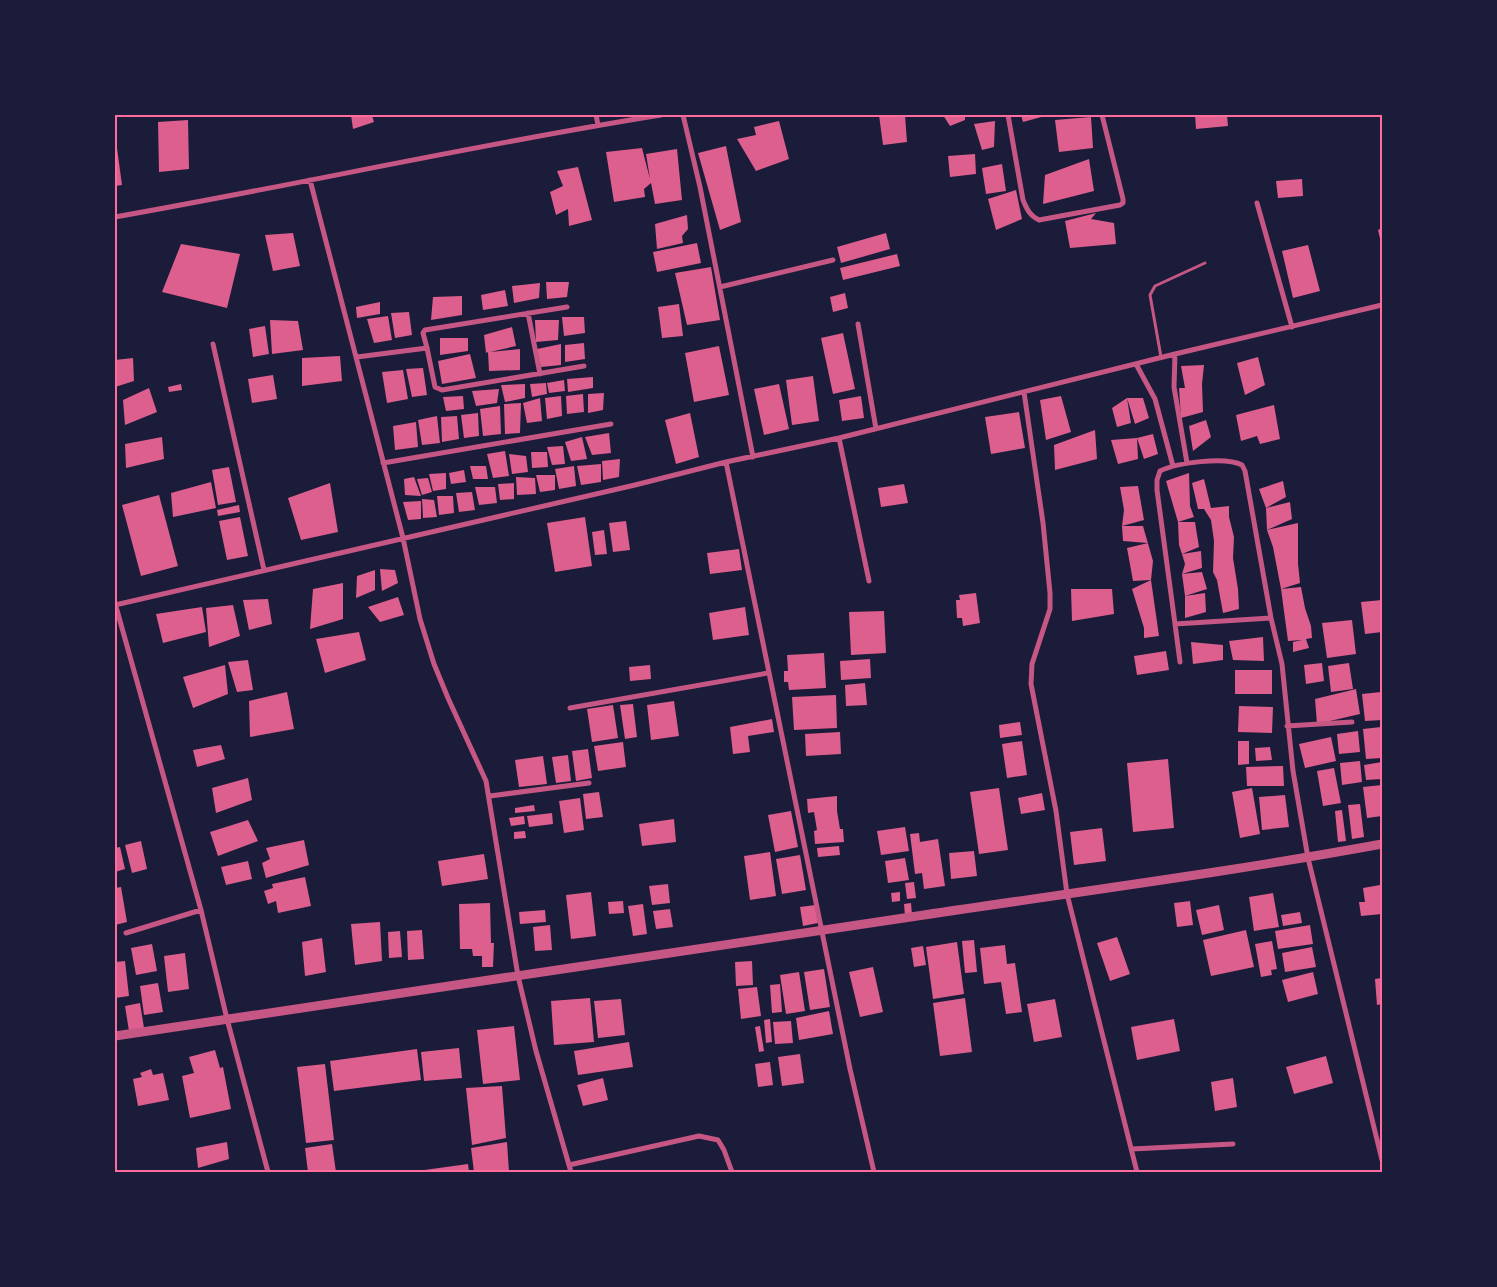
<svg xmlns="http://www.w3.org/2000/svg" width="1497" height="1287" viewBox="0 0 1497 1287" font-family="'DM Sans',sans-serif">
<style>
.building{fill:#dd5f8e}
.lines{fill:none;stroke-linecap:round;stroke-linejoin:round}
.service{stroke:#c65784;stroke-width:3}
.minor{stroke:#c65784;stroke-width:5}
.tertiary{stroke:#c65784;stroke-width:9}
.neatline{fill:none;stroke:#ff6b9d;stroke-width:2}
</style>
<rect width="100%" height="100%" fill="#1b1b3a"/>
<path class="building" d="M351,115H372L374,122L353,129Z
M879,115H905L907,142L883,145Z
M943,115H965V120L950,126Z
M1021,115H1045V116L1023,122Z
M1195,115H1227L1228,126L1196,129Z
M1091,117L1093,148L1059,152L1055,120Z
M188,120L189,169L159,172L158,122Z
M779,121L789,159L756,171L737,139L756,135L754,127Z
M995,121L994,147L982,150L974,124Z
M115,133L122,185L115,186Z
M726,146L741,222L720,230L698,153Z
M642,148L650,179L646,154L677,149L682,200L655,204L651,183L644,189L645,197L614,202L606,152Z
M975,154L976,174L950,177L948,156Z
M1089,159L1094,191L1043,204L1045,175Z
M1002,164L1006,191L986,194L982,168Z
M578,167L592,220L569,226L568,209L556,215L550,192L563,186L557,171Z
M1302,179L1303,196L1278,198L1276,181Z
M1016,190L1022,219L996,230L988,199Z
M1096,213L1091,219L1114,223L1116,244L1070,248L1065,221Z
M687,215L688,229L682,236L683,243L657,249L655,224Z
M1382,228V243H1381L1378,230Z
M293,233L300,266L273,271L265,235Z
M886,233L890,249L841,263L837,247Z
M697,243L701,263L657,272L653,252Z
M181,244L240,254L227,308L162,292Z
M1308,245L1320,291L1293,298L1282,251Z
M897,254L900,266L843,280L840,268Z
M711,267L720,320L687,325L675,273Z
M546,282H569L567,297L547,299Z
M540,283L539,298L514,303L512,286Z
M505,290L508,306L483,310L481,295Z
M845,293L848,308L833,312L830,297Z
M462,296V315L431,320L433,297Z
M380,302V314L357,318L356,307Z
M679,304L683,336L662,338L658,307Z
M409,312L412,335L395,338L391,313Z
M388,316L392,340L374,343L367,319Z
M562,317H584L585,333L564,336Z
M270,320L298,321L303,350L272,354Z
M535,320H559L558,340L536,342Z
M265,326L269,354L253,357L249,329Z
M512,327L516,346L490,352L520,349V370L489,371L488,352L486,353L484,335Z
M843,333L855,389L833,394L821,338Z
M440,338H468V351L440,355Z
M584,343L585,359L565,362V345Z
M561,344V365L541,367L537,349Z
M719,346L729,395L694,402L685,353Z
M470,354L476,378L442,384L438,361Z
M340,356L342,381L302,386V358Z
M1258,357L1265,385L1245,395L1237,363Z
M133,358L134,381L115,387V360Z
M1204,365L1202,384L1203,412L1181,418L1179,388H1185L1181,366Z
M423,368L427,395L412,397L406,369Z
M403,370L408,399L387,403L382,372Z
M273,375L277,399L252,403L248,379Z
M813,376L819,421L792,425L786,380Z
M593,377V388L568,392L567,379Z
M564,380L565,391L549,393L547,383Z
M546,383L547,394L532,397L530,384Z
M181,384L182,390L169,392L168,387Z
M525,384V398L505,402L501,385Z
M779,384L789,429L764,435L754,389Z
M149,388L157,412L125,425L123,400Z
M499,389L497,403L476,406L472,391Z
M604,393L603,410L588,413V394Z
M583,394L584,412L567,414L566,396Z
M463,396L464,409L446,411L443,397Z
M561,396L562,416L547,419L545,398Z
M861,396L864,418L842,421L839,400Z
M1061,396L1071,432L1046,440L1040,400Z
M540,398L542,421L527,423L523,403Z
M1127,398H1143L1149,418L1135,424Z
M1127,398L1131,423L1117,427L1112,408Z
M521,403L520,433L505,434L504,404Z
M1274,405L1280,439L1260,444L1257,436L1241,441L1236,415Z
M500,406L501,434L483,436L480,409Z
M1019,412L1025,448L991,454L985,417Z
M478,413L479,436L464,438L461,415Z
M690,413L699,457L676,464L665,420Z
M437,416L440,443L422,445L418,420Z
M457,416L459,439L442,442L441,417Z
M1206,420L1211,437L1193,451L1189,426Z
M416,422L418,447L395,450L393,426Z
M1095,430L1097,459L1055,470L1054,445Z
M609,433L611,453L592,455L585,437Z
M1153,434L1158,454L1144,459L1137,438L1138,459L1118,464L1111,440L1137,438Z
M162,437L164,459L126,468L125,444Z
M582,437L587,459L571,461L565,442Z
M563,446L565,464L552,465L547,447Z
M505,451L509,476L493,478L487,454Z
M531,452H547L548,467L532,468Z
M509,454L526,456L528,472L512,474Z
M620,459L619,477L603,480L602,461Z
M601,464V482L581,485L577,466Z
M470,466H486L488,479H473Z
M574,466L576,486L559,489L555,469Z
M229,467L236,502L218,505L212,470Z
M464,470L466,482L451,484L449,473Z
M446,473V489L433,491L429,474Z
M1189,473L1190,506L1194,517L1178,522H1195L1199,547L1182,554L1201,551L1202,568L1182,574L1202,572L1207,589L1185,596L1182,574L1185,564L1182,554L1179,545L1178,522L1166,481Z
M536,475H555V490L540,492Z
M414,477L421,496L405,495L404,479Z
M516,477L535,478L536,494L517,495Z
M428,478L432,492L422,495L417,479Z
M1204,479L1211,508L1229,506V517L1234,537L1233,558L1238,589L1239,609L1223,613L1217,580L1213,572L1214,541L1211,520L1204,509H1198L1192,483Z
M1283,481L1286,497L1266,508L1259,489Z
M211,482L216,508L173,517L171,493Z
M330,483L338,532L301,540L288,498Z
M514,483V499L500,500L498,484Z
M904,484L908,503L881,507L878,488Z
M1138,486L1144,520L1122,526L1124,510L1120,487Z
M475,487H495L497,503L479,505Z
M472,492L475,510L459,512L456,493Z
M159,495L178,566L141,576L122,505Z
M437,496H453L454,513L439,515Z
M422,499L434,500L437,517L423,518Z
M421,501V519L408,520L403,502Z
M1290,502L1292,519L1267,530L1298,523V564L1300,583L1281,589L1273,547L1267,530L1266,508Z
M239,505L240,512L218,516L217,510Z
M240,517L248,556L227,560L219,521Z
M585,517L592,566L555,572L547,523Z
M626,521L630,550L613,552L609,523Z
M1122,526H1143L1153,561L1151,580L1133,581L1127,548L1148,543L1123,541Z
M604,530L607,554L595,555L592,532Z
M739,549L742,570L710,574L707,553Z
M380,569L395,570L398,583L382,591Z
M375,570V590L356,598L357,576Z
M1151,580L1159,636L1144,638V628L1132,589Z
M343,583V619L310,629L313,589Z
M1301,587L1305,608L1311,626L1312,638L1306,639L1309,648L1293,652V642L1302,640L1288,641L1281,589Z
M1071,589H1112L1114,614L1072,621Z
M976,593L980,623L963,626L962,618H957L956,600H960L959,595Z
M1205,593L1206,612L1185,618V596Z
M398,597L404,615L380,622L368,607Z
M268,599L272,624L249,630L243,600Z
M1382,600V632L1365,634L1361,602Z
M233,605L240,636L209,647L206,608Z
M202,607L206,632L163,643L156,614Z
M745,607L749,635L713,640L709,613Z
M884,611L886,653L851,655L849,612Z
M1352,620L1356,654L1327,658L1322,623Z
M359,632L366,660L325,673L316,639Z
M1263,637L1264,661L1233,660L1229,641Z
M1191,642L1223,645V660L1193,664Z
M1166,651L1169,670L1137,675L1134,656Z
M824,653L826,688L789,690L788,682H784V671H788L787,655Z
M870,659L871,678L841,680L840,661Z
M248,660L253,690L237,692L228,662Z
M1322,663L1324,681L1306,684L1304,665Z
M1349,663L1353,689L1331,692L1328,666Z
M225,665L228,694L193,708L183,677Z
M650,665L651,679L630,681L629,667Z
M1235,670H1272V694H1235Z
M865,683L867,705L846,706L845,685Z
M1356,689L1360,714L1317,724L1315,699Z
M287,692L294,729L250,737L249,701Z
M1381,692L1382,720L1365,721L1362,694Z
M836,695L837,728L794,730L792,697Z
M674,701L679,736L651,740L647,705Z
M633,704L637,737L625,739L620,705Z
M613,705L618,738L592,742L587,709Z
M1239,706L1273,707L1272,733L1238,732Z
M772,719L774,732L748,736L750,752L733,754L730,727Z
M1020,722L1022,735L1000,738L999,725Z
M1381,727L1382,758L1366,759L1363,729Z
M1358,731L1360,752L1339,754L1337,734Z
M840,732L841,754L806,756L805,734Z
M1331,737L1336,761L1305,768L1299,744Z
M1022,741L1027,775L1007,778L1002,744Z
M1238,741H1249V764L1238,765Z
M623,742L626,767L598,771L594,746Z
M221,745L225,759L197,767L193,750Z
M1270,747L1272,760L1256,761L1255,748Z
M588,749L592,778L576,781L572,751Z
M568,755L571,781L556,783L552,757Z
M543,756L547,784L519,787L515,760Z
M1168,759L1174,828L1133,832L1127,763Z
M1360,761L1362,782L1342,785L1340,763Z
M1382,762V779L1366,780L1364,765Z
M1283,766L1284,786H1247L1246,767Z
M1334,768L1341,803L1323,806L1317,771Z
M248,778L252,800L216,813L212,788Z
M1382,785V816L1367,818L1363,787Z
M999,788L1008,850L979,854L970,792Z
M1252,788L1260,834L1240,838L1232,792Z
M599,792L603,817L586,819L583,794Z
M1042,793L1045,810L1021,814L1018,798Z
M1285,795L1289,827L1262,830L1259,797Z
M837,796V811L840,829H843L844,842L815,844L814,831L817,830L814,812L808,813L807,799Z
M580,798L584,830L564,833L559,801Z
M1360,804L1364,837L1352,839L1348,805Z
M534,805L535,811L515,813V808Z
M1342,810L1346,841L1338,842L1335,811Z
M791,811L798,847L775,852L768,815Z
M552,813L553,824L529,827L527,816Z
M524,816L525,824L511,826L509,818Z
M674,819L676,842L642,846L639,824Z
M248,820L258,841L218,856L210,832Z
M905,827L909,851L881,855L877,831Z
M1102,828L1106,861L1074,865L1070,832Z
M525,831L526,838L514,839V832Z
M919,833L920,842L938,839L945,886L924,889L922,873L915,874L910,834Z
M304,840L309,865L266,878L262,863L270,859L266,848Z
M141,841L147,869L132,873L125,845Z
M839,846L840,855L818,857L817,848Z
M120,847L125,869L115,872V848Z
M974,851L977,876L951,879L949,853Z
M770,852L776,896L750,900L744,856Z
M484,854L488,879L442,886L438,861Z
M800,855L806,890L782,894L776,859Z
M905,858L909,880L888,883L885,861Z
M248,861L252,879L226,885L221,867Z
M305,877L311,906L278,913L276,901L268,904L264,891L273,888L272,884Z
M914,882L916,898L907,899L905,883Z
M668,884L670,903L652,905L649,886Z
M1380,885L1382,914L1361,916L1359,902H1365L1363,888Z
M121,887L127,922L115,925V888Z
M591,892L596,936L571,939L566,895Z
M900,892V901L892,902L891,893Z
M1273,893L1279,927L1254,931L1249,897Z
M623,901L624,913L609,914L608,902Z
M1190,901L1193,925L1177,927L1174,903Z
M490,903L491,943H494L493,967H482V956H473L472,949H460L459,904Z
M911,903L912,915L905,916L904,904Z
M643,904L647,934L633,936L628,906Z
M815,905L818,923L803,926L800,907Z
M1219,905L1224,930L1202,935L1196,910Z
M670,909L673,927L656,929L653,911Z
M545,910L546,922L520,924L519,912Z
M1300,912L1302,923L1283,926L1281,915Z
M380,922L382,961L355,965L351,924Z
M550,925L552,950L535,951L533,927Z
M1310,925L1313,944L1278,949L1275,931Z
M422,930L424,959L408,960L407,931Z
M1246,930L1254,967L1211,976L1203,940Z
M400,931L402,957L389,958L388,932Z
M1117,937L1130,974L1110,981L1097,943Z
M322,938L326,972L305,976L302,942Z
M974,940L977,972L965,973L962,941Z
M1272,941L1277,969L1271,970L1272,975L1261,977L1255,944Z
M957,942L964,994L933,999L926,947Z
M152,944L157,971L136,975L131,948Z
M1005,945L1007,964L1015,963L1022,1012L1006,1014L1001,982L984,984L980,948Z
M923,946L926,965L914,967L911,948Z
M1312,947L1316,967L1285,972L1282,953Z
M185,953L189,989L168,992L164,956Z
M125,961L129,996L115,998V962Z
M752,961L753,985L736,986L735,962Z
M873,967L883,1012L860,1017L849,972Z
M824,969L830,1007L810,1010L804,972Z
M799,972L805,1011L786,1014L780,975Z
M1313,972L1318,994L1288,1002L1282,980Z
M1382,978V1004L1377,1005L1375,979Z
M158,983L163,1012L144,1015L140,986Z
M780,984L782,1012L772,1013L770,985Z
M757,987L761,1016L741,1019L738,989Z
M590,998L594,1042L554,1045L551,1001Z
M965,998L972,1052L940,1056L933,1003Z
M621,999L625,1035L598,1038L594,1001Z
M1055,999L1062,1037L1034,1042L1027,1004Z
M140,1003L144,1028L129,1031L125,1006Z
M829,1011L833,1034L799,1040L796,1018Z
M770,1019L772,1042L766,1043L764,1020Z
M1174,1019L1180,1051L1137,1060L1131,1027Z
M791,1021L793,1043L775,1044L773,1022Z
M514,1026L520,1080L483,1084L477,1030Z
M760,1026L764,1051L759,1052L755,1027Z
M629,1042L633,1067L578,1075L574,1051Z
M459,1048L462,1078L424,1081L421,1052Z
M417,1049L421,1080L334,1091L330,1061Z
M215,1050L220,1068L223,1067L231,1109L190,1118L182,1076L194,1073L189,1057Z
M800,1054L804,1083L782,1086L778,1057Z
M1326,1056L1333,1083L1294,1094L1286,1067Z
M770,1062L773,1085L758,1087L755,1064Z
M325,1064L334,1140L306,1143L297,1067Z
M151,1069L153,1075L163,1073L169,1100L138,1106L133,1079L142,1077L140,1073Z
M603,1078L608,1100L583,1106L577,1085Z
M1233,1078L1237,1107L1215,1111L1211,1082Z
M502,1086L506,1138L472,1145L466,1088Z
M227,1142L229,1159L198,1168L196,1148Z
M507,1142L509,1172H474L471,1148Z
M332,1144L336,1172H308L305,1148Z
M468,1164L469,1172H417V1171Z"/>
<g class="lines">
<path class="service" d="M1161,357L1150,295L1155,286L1205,263"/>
<path class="minor" d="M596,115L598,125
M683,115L700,187L753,457
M1008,115L1023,200C1027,209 1029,215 1039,220L1120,205L1123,203V199L1102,115
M310,180L403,538L420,619L434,664L448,698L486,781L518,976L536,1051L571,1172
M1257,203L1292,327
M115,217C297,185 478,144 661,115
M720,287L833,260
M528,313L540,374
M858,324L876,429
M213,344L264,570
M427,348L435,387L442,390L584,366
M1175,354L1174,387L1187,463
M357,357L427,348L423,333L425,330L567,307
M1136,364L1155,399L1173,466
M1024,392L1043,523L1050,593V609L1032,664L1031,684L1056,811L1067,894L1137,1172
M839,438L869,581
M726,462L850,1069L874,1172
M383,463L611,424
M115,603L201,910L227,1019L268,1172
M115,605L635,485L726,462L839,438L1175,354L1382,305
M1271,618L1175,624L1157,490V480L1160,471C1176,463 1225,456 1242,465L1245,471L1271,618L1282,664L1293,771L1308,858L1382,1160
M1175,624L1180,662
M570,708L768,673
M1287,726L1352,722
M490,796L589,783
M126,933L201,910
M1132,1149L1233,1144
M569,1165L699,1136L718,1140L724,1150L732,1172"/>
<path class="tertiary" d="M115,1036C384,994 654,955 924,915C1077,892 1230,872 1382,844"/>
</g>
<rect width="1497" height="1287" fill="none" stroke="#1b1b3a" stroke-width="232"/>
<rect x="116" y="116" width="1265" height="1055" class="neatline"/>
</svg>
